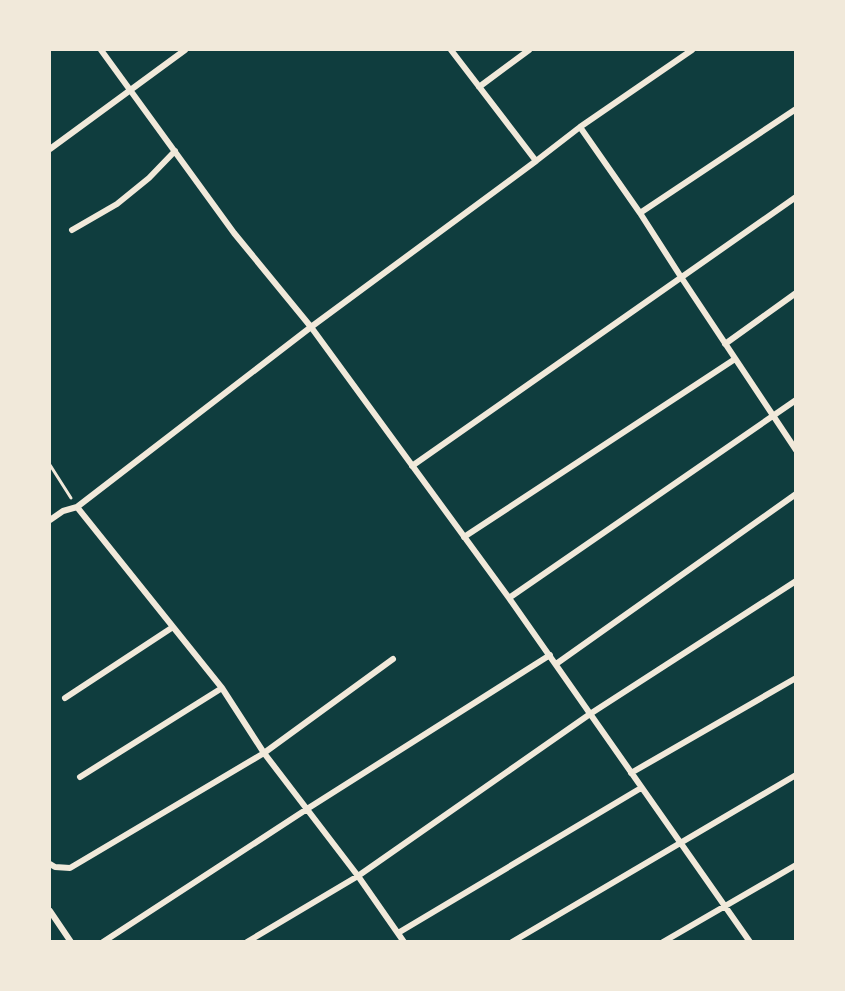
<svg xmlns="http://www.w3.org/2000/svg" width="845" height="991" viewBox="0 0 845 991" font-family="Rubik,sans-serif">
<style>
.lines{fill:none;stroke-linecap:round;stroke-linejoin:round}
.path{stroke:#f1e9da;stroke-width:3}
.minor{stroke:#f1e9da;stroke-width:6}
</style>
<rect width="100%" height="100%" fill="#0f3d3e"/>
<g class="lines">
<path class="path" d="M50,465L71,498"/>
<path class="minor" d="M101,50L234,233L311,327L509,598L750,942
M451,50L536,161
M479,87L529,50
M580,127L640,213L681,277L796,450
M50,149L185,50
M640,213L796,109
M72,230L117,204L149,178L175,151
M725,344L796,293
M412,466L796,197
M77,507L222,688L264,753L358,876L404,942
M50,520L63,511L77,507L311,327L536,161L580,127L692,50
M464,537L735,359
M509,598L796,400
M556,664L796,494
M65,698L173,627
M631,773L796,678
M80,777L222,688
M50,864L55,867L70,868L264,753L393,659
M50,911L71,942
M398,933L641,788
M103,942L307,809L550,655
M247,942L358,876L590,714L796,581
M512,942L796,775
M663,942L796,865"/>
</g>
<rect width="845" height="991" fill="none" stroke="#f1e9da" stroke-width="102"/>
</svg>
